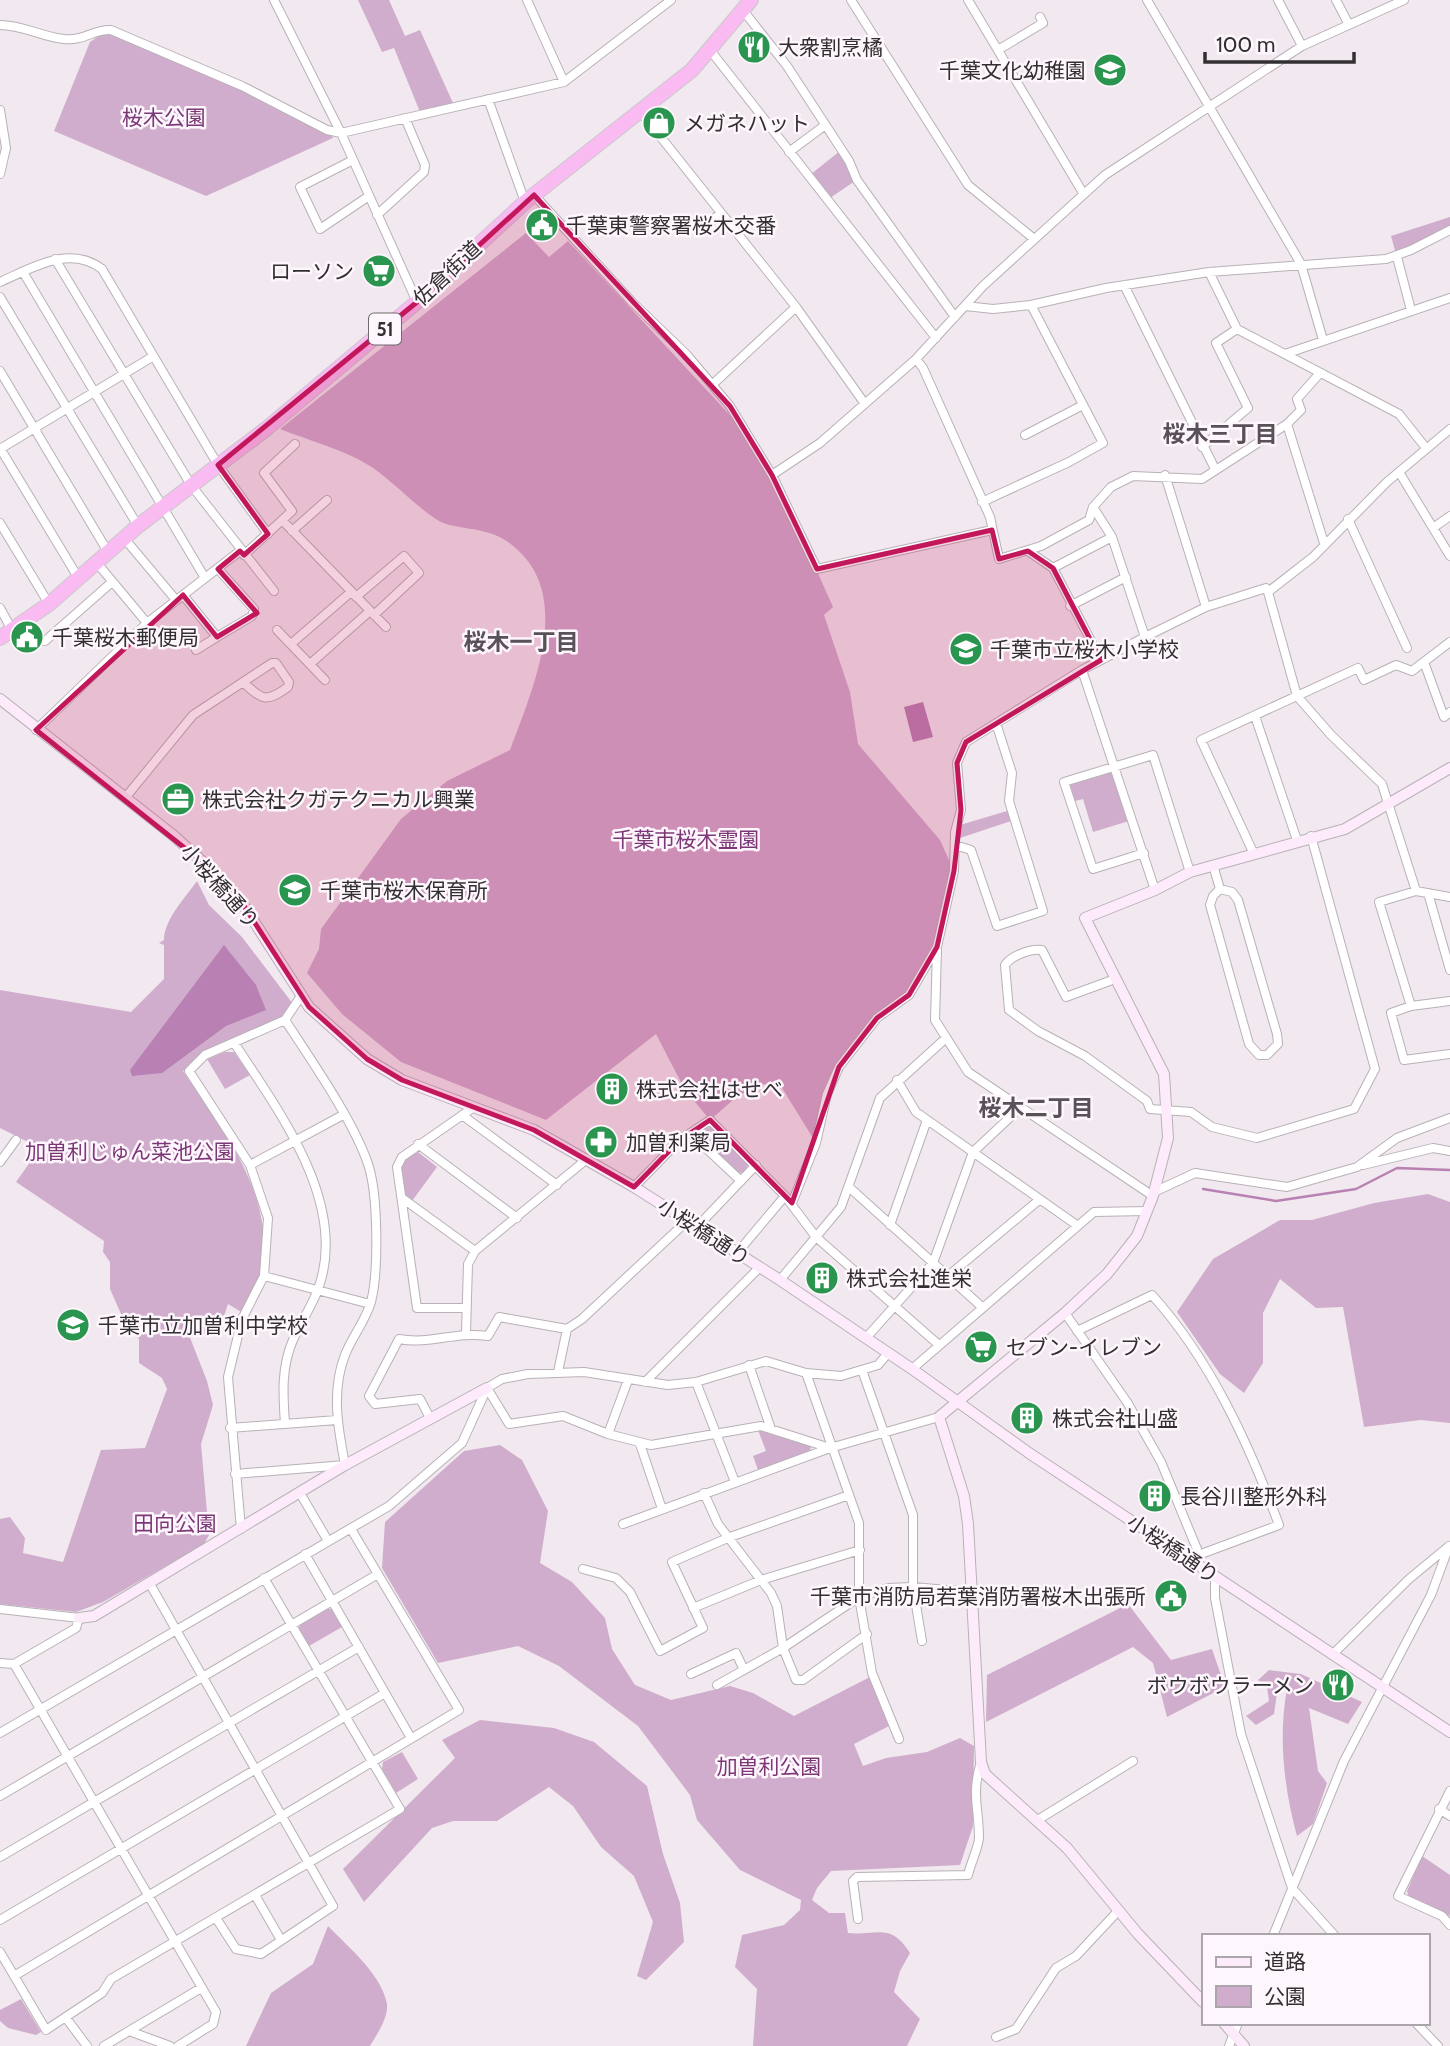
<svg xmlns="http://www.w3.org/2000/svg" width="1450" height="2046" viewBox="0 0 1450 2046" font-family="Cabin,'Noto Sans JP',sans-serif">
<style>
.green{fill:#d0adcc}
.water{fill:#b981b3}
.lines{fill:none;stroke-linecap:round;stroke-linejoin:round}
.stream{stroke:#b981b3;stroke-width:2.5}
.street-casing{stroke:#b8b1b7;stroke-width:10}
.secondary-casing{stroke:#b8b1b7;stroke-width:12}
.highway-casing{stroke:#cac9ca;stroke-width:16}
.street{stroke:#fff;stroke-width:8}
.secondary{stroke:#fdebfb;stroke-width:10}
.highway{stroke:#f9bbf2;stroke-width:14}
.marked{fill:#c2185b;fill-opacity:0.2;stroke:#c2185b;stroke-width:5;stroke-linejoin:round}
.labels{text-anchor:middle;dominant-baseline:central;stroke-width:5;stroke-linejoin:round;paint-order:stroke}
.shield{fill:#fef6fd;stroke:#6f6b6f;stroke-width:2}
.shield-label{font-size:19px;font-weight:bold;fill:#322f32}
.poi-label{font-size:21px;fill:#322f32;stroke:#fef6fd;text-anchor:start}
.park-label{font-size:21px;fill:#7b3776;stroke:#fef6fd}
.street-label{font-size:21px;fill:#322f32;stroke:#fef6fd}
.neighbourhood-label{font-size:23px;font-weight:bold;fill:#585157;stroke:#fef6fd}
</style>
<rect width="100%" height="100%" fill="#f1e9ef"/>
<path class="green" d="M358,0H389L405,36L420,30L453,103L420,112L394,48L382,52Z
M106,31L249,92L331,134L333,138L206,196L54,131L90,42Z
M840,151L855,181L830,198L811,174Z
M1450,217V228L1396,254L1391,236Z
M526,233L549,257L568,241L742,428L796,524L833,607L824,615L850,692L858,744L940,840L954,871L937,947L909,995L877,1018L839,1067L816,1143L779,1083C747,1083 733,1101 710,1120L685,1090L656,1034L546,1120L401,1062L342,1014L307,973L319,949L321,929L401,819L447,781L510,750C533,687 579,589 505,540C482,526 456,530 439,521C415,506 396,484 373,468C349,451 307,440 280,429Z
M1113,772L1129,821L1093,832L1083,799L1075,801L1070,785Z
M1007,811L1011,821L957,839L960,825Z
M197,881L209,905L242,937L293,1004L284,1018L205,1055L183,1071C224,1131 276,1196 262,1274C260,1286 249,1301 243,1313L228,1304L222,1322L223,1332L189,1335L207,1381L213,1405L201,1444L209,1535L204,1544L103,1602L76,1612L0,1604V1519L10,1517L25,1538L23,1553L63,1562L101,1450L145,1448L167,1389L162,1378L139,1363V1339L125,1323L110,1289V1262L103,1252L104,1241L16,1182L40,1148L0,1128V990L131,1012L164,979V945L159,943L164,940C164,919 186,897 197,881Z
M225,1052H234L250,1075L225,1089L207,1059Z
M711,1126L750,1162L744,1172L739,1173L700,1138L699,1133Z
M418,1152L437,1167L412,1201L404,1195L400,1167L406,1159Z
M1428,1194L1450,1202V1423L1421,1420L1364,1427L1343,1307L1316,1308L1280,1279L1263,1313V1363L1244,1393L1220,1374L1177,1312L1213,1259L1280,1220H1312L1374,1203Z
M758,1430L811,1446L810,1451L758,1470L753,1456L766,1451Z
M500,1445L522,1460L548,1511L540,1563L572,1582L605,1618L612,1649L635,1685L671,1700L730,1686L753,1693L794,1716L870,1677L889,1726L854,1744L863,1766L886,1758L927,1752L960,1738L974,1746L973,1826L960,1865L831,1871L817,1888L812,1900L829,1913H845L848,1933C878,1936 890,1922 910,1953L900,1971L894,1992L920,2019L907,2046H753L757,1989L735,1967L742,1935L784,1925L800,1910L801,1900L740,1870L697,1820L690,1795L638,1726L559,1666L518,1646L438,1663L382,1568L385,1522L464,1451Z
M1128,1604L1171,1660L1212,1649L1225,1687L1167,1717L1153,1663L1133,1647L986,1722L987,1675Z
M327,1608L333,1610L342,1627L309,1646L299,1629L300,1623Z
M1269,1670L1301,1674L1362,1702L1348,1724L1309,1708L1318,1771L1327,1783L1313,1824L1297,1836C1284,1789 1278,1736 1287,1689L1277,1693L1274,1714L1256,1725L1246,1716L1269,1701L1267,1687L1258,1680Z
M480,1720L554,1728L594,1742L647,1786L663,1854L680,1903L684,1942L646,1980L637,1976L653,1922L634,1876L601,1847L573,1806L549,1787L497,1821H453L432,1828L364,1902L343,1869L455,1758L442,1740Z
M402,1752L418,1779L396,1793L382,1769L383,1762Z
M1422,1856L1450,1875V1916L1409,1898L1407,1891Z
M328,1926C347,1946 379,1972 386,2000C391,2015 377,2034 370,2046H246L271,1993L313,1964Z
M21,1999L41,2032L36,2035L8,2028L0,2021V2010Z"/>
<path class="water" d="M923,702L933,737L913,742L904,707Z
M224,945L256,985L266,1010L226,1026L162,1073L132,1076L130,1070Z"/>
<g class="lines">
<path class="stream" d="M1203,1189L1276,1201L1356,1189L1397,1168L1450,1170"/>
<defs>
<path id="street" d="M274,0L341,133L417,302
M527,0L564,82
M851,0L968,185L1033,238
M968,0L1083,193
M1147,0L1301,264L1323,340
M1278,0L1302,46
M1336,0L1348,23
M742,9L787,66L849,161L857,180L955,317
M0,25C23,25 42,37 64,39C85,41 93,29 111,30L242,86L327,130L341,133L564,82L671,0
M710,50L936,338
M998,50L1043,23L1040,17
M488,99L525,202
M0,110L6,148L0,174
M640,111L796,307L865,404
M789,152L824,126
M353,160L300,187L320,229L369,196
M534,195L631,301L687,355L730,406L772,475L817,569L992,530
M377,215L424,172L425,165L405,118
M704,229L720,213
M1397,257L1411,310
M55,259L191,485L274,591
M23,272L205,578
M1209,272L1237,329L1399,414L1426,448
M0,282C32,268 70,244 102,269L218,465L268,534
M1124,285L1215,469
M0,297L138,526
M965,306L993,309L1031,305L1106,288L1209,272L1386,259L1411,250L1450,230
M1285,354L1450,298
M916,359L923,368L990,517L999,559L1041,546L1089,520L1093,507L1111,487L1133,476L1202,479L1287,424L1301,410L1297,399L1320,373
M0,371L108,552
M713,384L796,307
M1287,424L1324,543
M1025,435L1083,405
M1202,447L1248,408L1216,343L1237,329
M0,448L79,579
M0,449L152,357
M1399,472L1450,556
M772,475L820,443L916,359L983,286L1105,175L1302,46L1404,0
M1165,475L1206,607
M982,502L1069,462L1103,443L1031,305
M1093,507L1112,537L1145,637
M1348,519L1407,648
M282,520L386,627
M0,523L49,604
M1433,528L1450,516
M292,531L327,500
M124,538L176,600
M1028,551L1053,568L1101,660
M244,555L292,511L264,473L295,444
M97,563L147,623
M1053,568L1112,537
M1268,592L1297,696L1331,735L1382,784L1416,891
M1268,592L1313,557L1387,482L1450,429
M183,595L217,637L252,616L254,609L218,569
M356,597L404,556L419,573L374,615
M1070,606L1126,577
M0,608L12,630
M277,630L325,680
M45,641L112,582
M291,644L351,592
M196,650L217,637
M1424,662L1444,717L1450,712
M310,664L370,611
M1082,670L1155,890
M1255,716L1297,840
M36,730L147,623L240,551
M125,798L193,715L272,663H276L289,682L288,687C266,703 262,700 243,682
M955,845L971,850L997,926L1043,911L1009,801L1012,773L996,723
M1253,852L1201,740L1358,668L1364,680L1396,665L1412,671L1450,642
M1144,853L1093,869L1064,782L1153,755L1190,872
M1213,865L1220,889
M1220,889L1232,892L1238,900L1277,1034L1278,1044L1267,1055H1259L1249,1044L1210,905L1213,896Z
M1428,893L1450,970
M937,950L935,1020L968,1072L1153,1196
M1115,979L1066,997L1042,950C1031,948 1011,956 1005,965L1009,1010L1038,1031L1085,1056L1147,1101L1150,1109L1191,1112L1212,1127L1257,1138L1354,1109L1375,1069L1311,836
M1450,1001L1411,1006L1391,1013L1404,1060L1450,1054
M1411,1006L1379,902L1416,891L1450,897
M235,1044C279,1112 351,1206 317,1292C310,1309 300,1324 293,1340C281,1367 283,1395 285,1424
M897,1080L916,1112L1078,1226
M462,1115L557,1185
M690,1133L741,1181
M418,1144L517,1218
M0,1162L16,1140
M250,1165L343,1115
M1363,1165L1433,1148L1450,1151
M634,1187L680,1140L710,1120L785,1196L816,1237L939,1345
M850,1188L982,1307
M1154,1192L1195,1173L1287,1187L1357,1167L1397,1138L1450,1118
M402,1198L475,1251
M792,1203L816,1143L827,1094L839,1067L877,1018L909,995L937,947L954,871L955,832L961,810L957,763L966,742L1082,670L1145,637L1206,607L1266,588L1268,592
M890,1225L927,1120
M697,1227L756,1165
M737,1253L785,1196
M264,1276L370,1304
M948,1276L1039,1200
M780,1280L841,1207L880,1098L946,1038
M466,1308H417L397,1167L402,1157L474,1107
M1065,1313L1127,1402L1161,1462L1197,1549L1193,1557
M1077,1331L1152,1295C1210,1359 1249,1444 1279,1525L1193,1557
M466,1333L468,1264L475,1251L587,1159
M866,1338L933,1263L973,1152L1020,1108
M749,1365L771,1429
M912,1369L1094,1212L1147,1211
M862,1370L913,1515V1587L922,1641
M558,1372L567,1329
M806,1373L859,1523V1597L872,1673L899,1739
M645,1382L759,1268
M696,1382L735,1482
M487,1388L509,1424L563,1416L608,1434L651,1445L761,1426L830,1448
M430,1418L420,1399L375,1404L369,1396L399,1339C430,1345 454,1331 488,1336L499,1317L567,1329L582,1319L687,1221
M230,1428L337,1420
M608,1434L628,1380
M640,1444L662,1509
M235,1474L345,1465C338,1428 331,1391 345,1355C352,1337 366,1320 371,1302C379,1271 378,1193 368,1164C353,1120 311,1060 285,1020
M300,1493L328,1541
M704,1493L718,1524L771,1593L777,1606L783,1648L796,1680H803L867,1634
M623,1524L830,1448L939,1417
M241,1529L228,1377L242,1319L264,1276L268,1218L250,1165L189,1071L205,1055L285,1020L301,996
M305,1554L411,1738
M583,1569L616,1578L630,1592L660,1651L703,1628L672,1562L730,1537L849,1495
M1215,1577V1598L1241,1734L1292,1888L1335,1936
M150,1584L333,1906L261,1954L236,1949L216,1918
M693,1608L761,1580L860,1550
M0,1609L79,1618L76,1628L14,1664L0,1663
M1333,1654L1409,1579L1449,1546
M14,1664L216,2012L213,2024L178,2046
M691,1674L736,1653L744,1670
M717,1685L783,1648L859,1597L888,1588L913,1587L970,1592
M0,1733L389,1506L462,1443L487,1388L502,1379L528,1374L584,1372L668,1385L696,1382L766,1361L806,1373L841,1376L878,1365L888,1353
M1450,1791L1398,1896L1442,1916L1450,1925
M0,1796L378,1574
M1439,1809L1450,1816
M1036,1821L1133,1761
M0,1857L359,1647
M255,1895L281,1940
M858,1919L853,1881L857,1877L968,1875C970,1865 979,1846 979,1838C979,1808 971,1794 981,1762
M0,1920L385,1693
M1273,1936L1344,1761L1431,1595L1449,1546
M0,1952L46,2030L102,1993L111,1979L400,1809L264,1578
M14,1976L459,1710L351,1529
M66,2018L87,2046
M1416,2023L1438,2046
M129,2031L201,1988
M996,2037L1016,2029L1056,1968L1076,1956L1119,1910
M104,2046L129,2031L170,2046
M1229,2046L1238,2023"/>
<path id="secondary" d="M0,699L174,836L206,865L244,906L309,1007L367,1059L402,1080L534,1130L634,1187L780,1280L912,1369L1029,1453L1450,1732
M79,1618L94,1616L345,1465L487,1388
M1203,2002L1138,1934L1067,1848L985,1774L981,1762L968,1524L964,1496L939,1417L1065,1313L1107,1274L1137,1236L1153,1196L1168,1138L1164,1074L1085,918L1155,890L1190,872L1345,829L1450,768
M1224,2023L1244,2046"/>
<path id="highway" d="M0,638L49,604L138,526L266,429L417,302L525,202L692,70L751,0"/>
</defs>
<use href="#street" class="street-casing"/>
<use href="#secondary" class="secondary-casing"/>
<use href="#highway" class="highway-casing"/>
<use href="#street" class="street"/>
<use href="#secondary" class="secondary"/>
<use href="#highway" class="highway"/>
</g>
<path class="marked" d="M534,195L730,406L772,475L817,569L992,530L999,559L1028,551L1053,568L1101,660L966,742L957,763L961,810L954,871L937,947L909,995L877,1018L839,1067L792,1203L710,1120L680,1140L634,1187L534,1130L402,1080L367,1059L309,1007L244,906L206,865L36,730L183,595L217,637L257,613L218,569L240,551L244,555L268,534L218,465L417,302Z"/>
<defs>
<symbol id="restaurant-disc" viewBox="-11 -11 22 22"><circle r="9.5" fill="#29954e" stroke="#fef6fd"/><path d="M-5-6h1v4h1v-4h1v4h1v-4h1v5L-1.5 .5V6h-2V.5L-5-1ZM5-6V6H3V1.5H1.5Q1.5-4 5-6Z" fill="#fff"/></symbol>
<symbol id="school-disc" viewBox="-11 -11 22 22"><circle r="9.5" fill="#29954e" stroke="#fef6fd"/><path d="M0-5L7-2L0 1L-7-2ZM-4 1L0 2.5L4 1V4Q0 6-4 4Z" fill="#fff"/></symbol>
<symbol id="shop-disc" viewBox="-11 -11 22 22"><circle r="9.5" fill="#29954e" stroke="#fef6fd"/><path d="M-5-2.5h2.3a2.7 3.5 0 0 1 5.4 0H5L5.5 6h-11ZM-1.5-2.5h3a1.5 2.3 0 0 0-3 0Z" fill="#fff"/></symbol>
<symbol id="civic-disc" viewBox="-11 -11 22 22"><circle r="9.5" fill="#29954e" stroke="#fef6fd"/><path d="M-.6-6.5H3V-4.5H.6V-3L4-1V1h2V6H-6V1h2V-1L-.6-3ZM-1.2 2.5V6h2.4V2.5Z" fill="#fff"/></symbol>
<symbol id="supermarket-disc" viewBox="-11 -11 22 22"><circle r="9.5" fill="#29954e" stroke="#fef6fd"/><path d="M-6-5.5h2.5l.6 2H6L4.5 2H-2.5L-4.4-4H-6ZM-1.5 3.2a1.3 1.3 0 1 0 .1 0ZM3 3.2a1.3 1.3 0 1 0 .1 0Z" fill="#fff"/></symbol>
<symbol id="office-disc" viewBox="-11 -11 22 22"><circle r="9.5" fill="#29954e" stroke="#fef6fd"/><path d="M-6-3h4V-5.5h4V-3h4V5H-6ZM-1-4.5V-3h2v-1.5ZM-6 0V1H6V0Z" fill="#fff"/></symbol>
<symbol id="building-disc" viewBox="-11 -11 22 22"><circle r="9.5" fill="#29954e" stroke="#fef6fd"/><path d="M-4-6H4V6H1V3H-1V6H-4ZM-2.5-4.3h1.7v1.8h-1.7ZM.8-4.3h1.7v1.8H.8ZM-2.5-1h1.7V.8h-1.7ZM.8-1h1.7V.8H.8Z" fill="#fff"/></symbol>
<symbol id="pharmacy-disc" viewBox="-11 -11 22 22"><circle r="9.5" fill="#29954e" stroke="#fef6fd"/><path d="M-2-6h4v4h4v4h-4v4h-4v-4h-4v-4h4Z" fill="#fff"/></symbol>
</defs>
<g fill-rule="evenodd">
<use href="#restaurant-disc" x="735" y="28" width="38" height="38"/>
<use href="#school-disc" x="1091" y="51" width="38" height="38"/>
<use href="#shop-disc" x="640" y="104" width="38" height="38"/>
<use href="#civic-disc" x="523" y="206" width="38" height="38"/>
<use href="#supermarket-disc" x="360" y="252" width="38" height="38"/>
<use href="#civic-disc" x="8" y="618" width="38" height="38"/>
<use href="#school-disc" x="947" y="630" width="38" height="38"/>
<use href="#office-disc" x="159" y="780" width="38" height="38"/>
<use href="#school-disc" x="276" y="871" width="38" height="38"/>
<use href="#building-disc" x="593" y="1070" width="38" height="38"/>
<use href="#pharmacy-disc" x="582" y="1123" width="38" height="38"/>
<use href="#building-disc" x="803" y="1259" width="38" height="38"/>
<use href="#school-disc" x="54" y="1306" width="38" height="38"/>
<use href="#supermarket-disc" x="962" y="1328" width="38" height="38"/>
<use href="#building-disc" x="1008" y="1399" width="38" height="38"/>
<use href="#building-disc" x="1136" y="1477" width="38" height="38"/>
<use href="#civic-disc" x="1152" y="1577" width="38" height="38"/>
<use href="#restaurant-disc" x="1319" y="1666" width="38" height="38"/>
</g>
<g class="labels">
<rect class="shield" x="369" y="313.5" width="32" height="31" rx="5"/>
<g class="shield-label">
<text x="385" y="329">51</text>
</g>
<g class="poi-label">
<text x="778" y="47">大衆割烹橘</text>
<text x="1086" y="70" text-anchor="end">千葉文化幼稚園</text>
<text x="684" y="123">メガネハット</text>
<text x="566" y="225">千葉東警察署桜木交番</text>
<text x="354" y="271" text-anchor="end">ローソン</text>
<text x="52" y="637">千葉桜木郵便局</text>
<text x="990" y="649">千葉市立桜木小学校</text>
<text x="202" y="799">株式会社クガテクニカル興業</text>
<text x="320" y="890">千葉市桜木保育所</text>
<text x="636" y="1089">株式会社はせべ</text>
<text x="626" y="1142">加曽利薬局</text>
<text x="846" y="1278">株式会社進栄</text>
<text x="98" y="1325">千葉市立加曽利中学校</text>
<text x="1006" y="1347">セブン-イレブン</text>
<text x="1052" y="1418">株式会社山盛</text>
<text x="1180" y="1496">長谷川整形外科</text>
<text x="1146" y="1596" text-anchor="end">千葉市消防局若葉消防署桜木出張所</text>
<text x="1314" y="1685" text-anchor="end">ボウボウラーメン</text>
</g>
<g class="park-label">
<text x="164" y="117">桜木公園</text>
<text x="686" y="839">千葉市桜木霊園</text>
<text x="130" y="1151">加曽利じゅん菜池公園</text>
<text x="175" y="1523">田向公園</text>
<text x="769" y="1766">加曽利公園</text>
</g>
<g class="street-label">
<text transform="translate(447 273) rotate(-43)">佐倉街道</text>
<text transform="translate(220 886) rotate(48)">小桜橋通り</text>
<text transform="translate(704 1232) rotate(33)">小桜橋通り</text>
<text transform="translate(1173 1549) rotate(34)">小桜橋通り</text>
</g>
<g class="neighbourhood-label">
<text x="1220" y="434">桜木三丁目</text>
<text x="521" y="642">桜木一丁目</text>
<text x="1036" y="1108">桜木二丁目</text>
</g>
</g>
<rect x="1202" y="1934" width="228" height="91" fill="#fef6fd" stroke="#aca6ac" stroke-width="2"/>
<rect x="1216" y="1957" width="35" height="10" fill="#fdebfb" stroke="#aca6ac" stroke-width="2"/>
<text x="1264" y="1969" font-size="21" fill="#322f32">道路</text>
<rect x="1216" y="1986" width="35" height="21" fill="#d0adcc" stroke="#aca6ac" stroke-width="2"/>
<text x="1264" y="2004" font-size="21" fill="#322f32">公園</text>
<path d="M1205 52v10h149v-10" fill="none" stroke="#322f32" stroke-width="3.5"/>
<text x="1216" y="52" font-size="21" fill="#322f32" stroke="#fef6fd" stroke-width="5" paint-order="stroke">100 m</text>
</svg>
